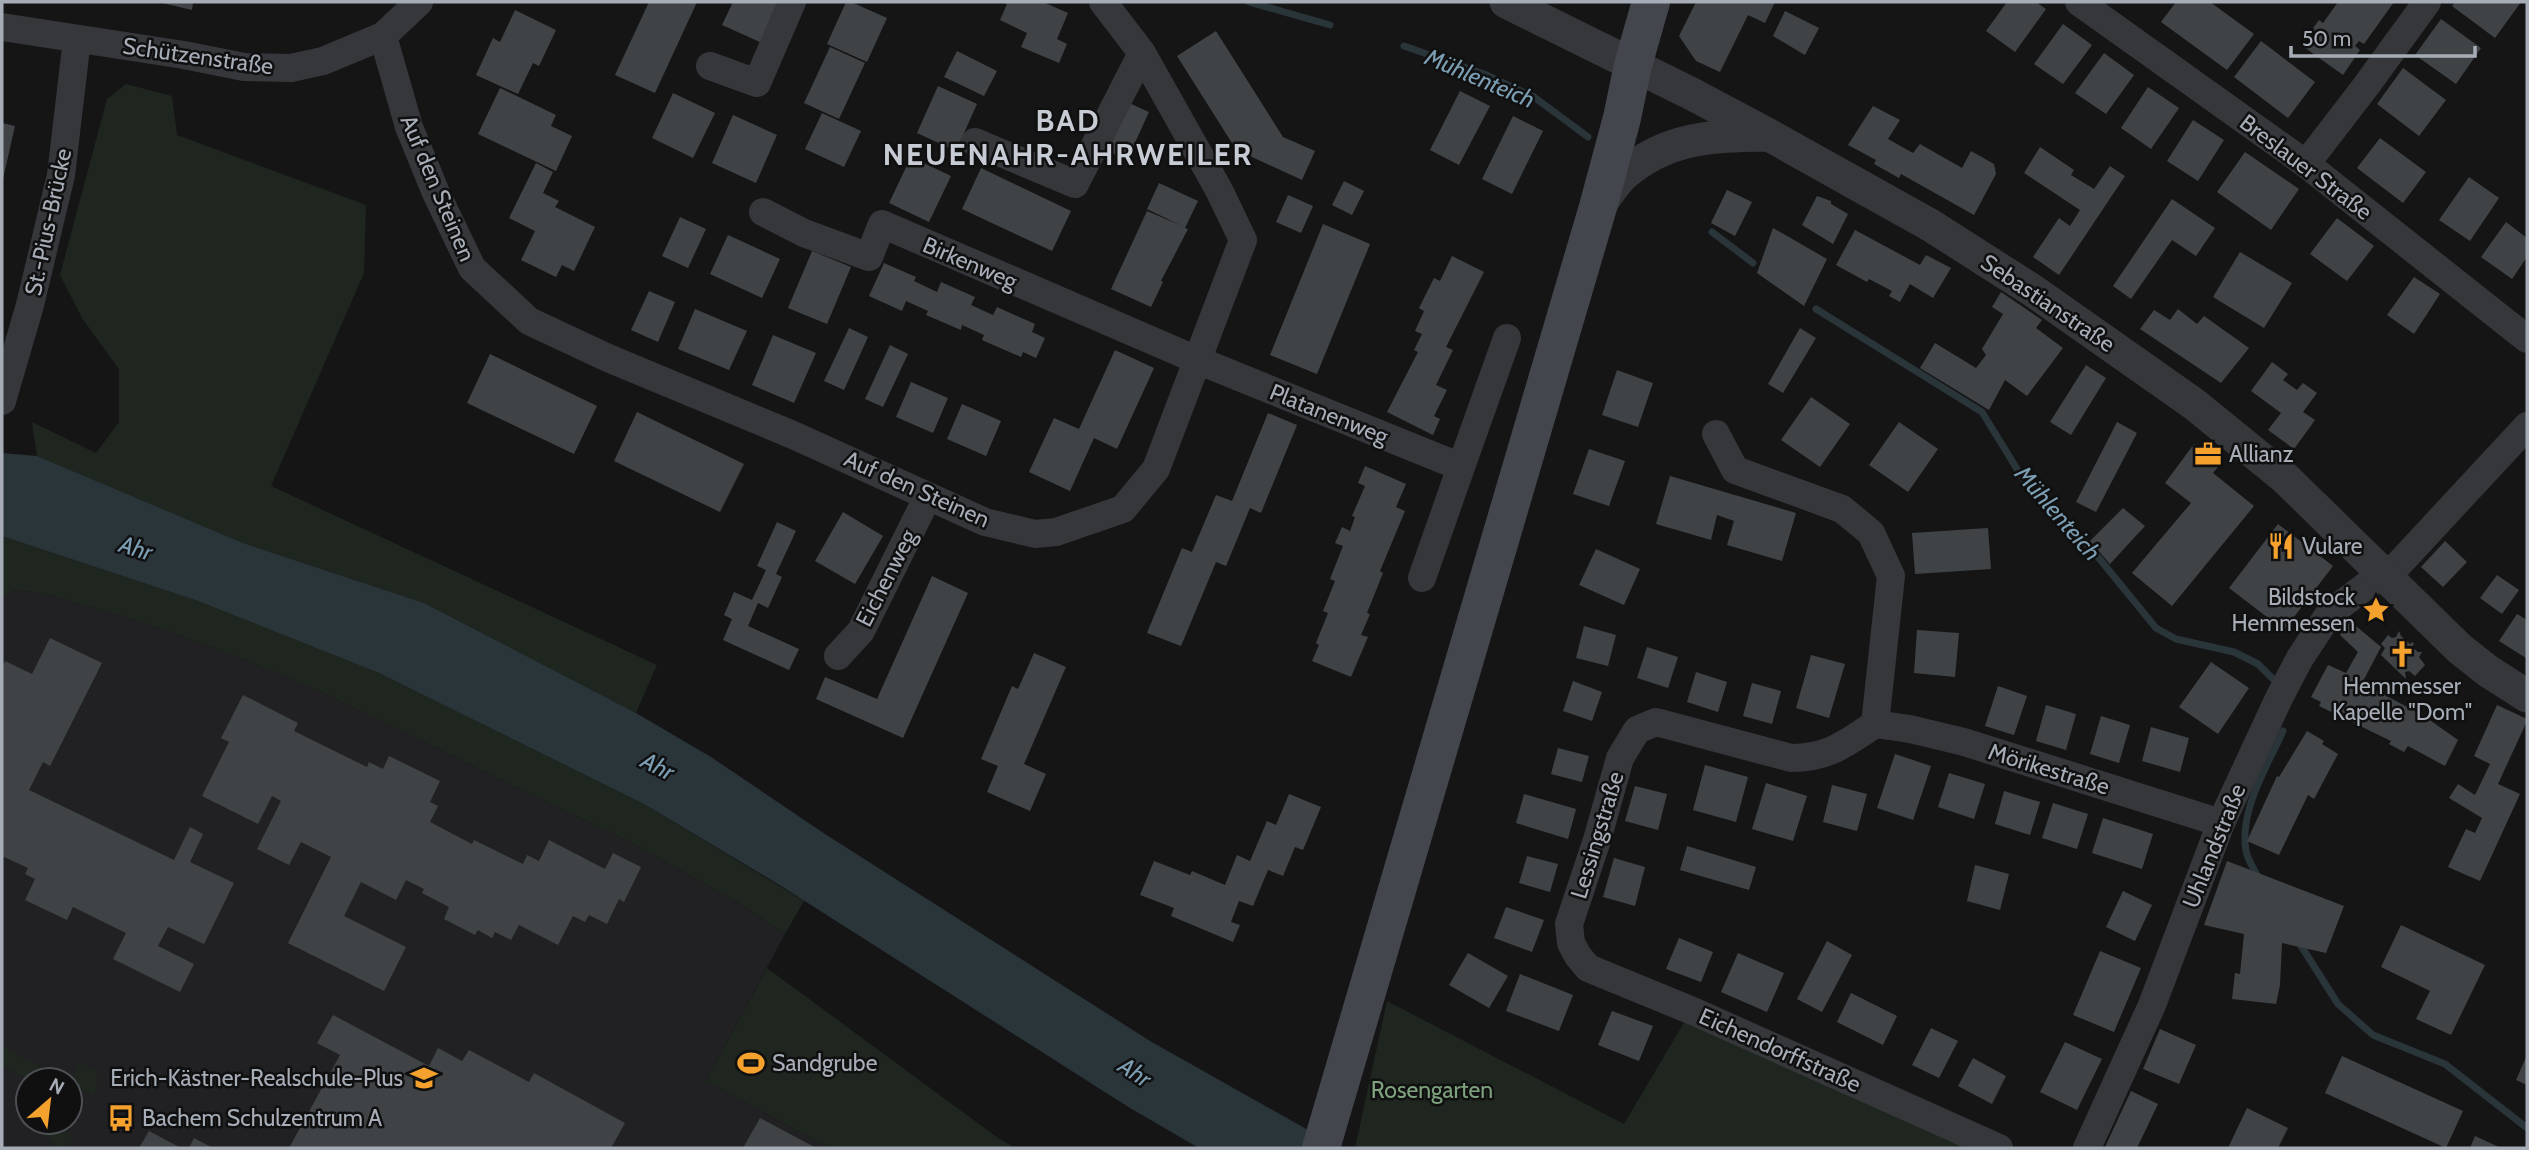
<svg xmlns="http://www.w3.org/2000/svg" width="2529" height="1150" viewBox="0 0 2529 1150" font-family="Cabin,sans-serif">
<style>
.built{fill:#212123;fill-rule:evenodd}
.green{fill:#1f261f}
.water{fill:#2a353a}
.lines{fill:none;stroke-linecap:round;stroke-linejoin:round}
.stream{stroke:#2a353a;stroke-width:7}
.building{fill:#404346}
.minor{stroke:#35373b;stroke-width:28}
.tertiary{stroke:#35373b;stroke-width:33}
.secondary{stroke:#43464c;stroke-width:38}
.labels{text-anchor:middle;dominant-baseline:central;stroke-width:5;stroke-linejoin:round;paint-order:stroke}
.street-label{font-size:23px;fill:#a6adb7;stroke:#101011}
.poi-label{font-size:23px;fill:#a6adb7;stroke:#101011;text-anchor:start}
.park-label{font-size:23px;fill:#7ea27d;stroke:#101011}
.water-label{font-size:24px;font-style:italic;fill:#7c9eb3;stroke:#101011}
.district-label{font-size:30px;font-weight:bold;letter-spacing:2px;fill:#c7cbd3;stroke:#101011}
</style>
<rect width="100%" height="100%" fill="#151516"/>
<path class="built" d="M15,590L42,593L139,621L231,654L315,689L636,845L741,904L785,934L706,1081L830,1148H2V598ZM28,1080H70V1122H28Z"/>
<path class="green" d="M126,84L172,96L177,135L366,205L364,273L271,486L657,665L636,713L424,603L243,543L37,456L32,422L96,453L119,422V369L82,318L60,275L107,99Z
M2,536L198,601L379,673L644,804L804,901L785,934L741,904L636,845L315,689L231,654L139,621L42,593L15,590L2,598Z
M767,968L998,1138L1015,1148H830L706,1081Z
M1387,1001L1624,1124L1685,1021L1967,1148H1355Z
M2,1046L66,1080H28L2,1065Z
M81,1061L97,1073L98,1082L93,1096L76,1085L70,1095V1081Z
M39,1122H56L54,1127L73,1137L67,1148H57L36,1126Z"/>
<path class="water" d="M2,453L37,456L243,543L424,603L636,713L711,757L825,834L1150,1041L1340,1148H1199L1130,1108L778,884L644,804L379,673L198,601L2,536Z"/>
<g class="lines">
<path class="stream" d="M1249,2L1330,25
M1404,46L1484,74L1534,97L1588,137
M1712,232L1753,263
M1816,309L1982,412L2025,482L2089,546L2156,628L2176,639L2234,652L2258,664L2273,679
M2260,880C2255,871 2248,861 2246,851C2239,810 2267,767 2283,731
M2298,941L2338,1004L2373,1035L2445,1064L2527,1128"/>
</g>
<path class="building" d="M158,2H193L192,10Z
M649,2H697L655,93L615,75Z
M733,2H781L762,43L722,25Z
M846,2H851L887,18L867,62L827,44Z
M1002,2H1043L1068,13L1057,39L1067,44L1059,63L1021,47L1027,33L1000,20L1007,4Z
M1696,2H1775L1765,23L1748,15L1720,72L1696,61L1679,36Z
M2007,2H2036L2046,9L2015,52L1986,31Z
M2176,2H2210L2254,34L2227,70L2161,22Z
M2338,2H2394L2364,44L2359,41L2355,46L2360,50L2343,75L2301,45L2319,20L2323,23Z
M2455,2H2521L2495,38L2452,6Z
M515,10L556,30L539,66L533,63L518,94L476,75L493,38L500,42Z
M1785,11L1819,28L1805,55L1773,36Z
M2441,19L2481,48L2456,84L2415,55Z
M2063,24L2092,45L2063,84L2034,64Z
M1216,31L1283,137L1315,151L1302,180L1252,157L1245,147L1237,151L1177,56Z
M2261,41L2315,82L2288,118L2234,77Z
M830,47L865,63L839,119L804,103Z
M957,51L997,71L984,96L944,77Z
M2104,53L2134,75L2106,114L2075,93Z
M2403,68L2446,100L2419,136L2377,104Z
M938,86L977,104L956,151L917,133Z
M2148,87L2179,108L2151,149L2121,128Z
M500,88L556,115L551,126L572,136L556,171L478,134Z
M1460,91L1490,106L1459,165L1430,150Z
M673,93L715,113L693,158L652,138Z
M1129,103L1149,112L1127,160L1107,151Z
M1873,106L1900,120L1888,139L1913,153L1920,144L1962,168L1971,151L1994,164L1996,174L1974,215L1901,174L1899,178L1874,164L1876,160L1848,145Z
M822,113L861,131L844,167L805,149Z
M733,115L777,135L756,183L712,163Z
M1513,116L1543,131L1512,194L1482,179Z
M2193,120L2224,140L2198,181L2167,161Z
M2,123L15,126L3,179H2Z
M2380,138L2426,172L2403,203L2357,168Z
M2040,147L2074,170L2071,175L2094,189L2110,166L2125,176L2059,275L2033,257L2059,218L2070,226L2080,210L2024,173Z
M2245,152L2299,189L2271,230L2217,192Z
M911,157L951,176L929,222L889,203Z
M536,163L553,172L543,193L559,201L555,207L595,227L574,271L562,265L556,277L521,260L535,231L509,218Z
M981,168L1071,211L1052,251L962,209Z
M2469,177L2499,198L2470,241L2439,220Z
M1344,181L1364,191L1352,215L1332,205Z
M1159,183L1198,201L1185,228L1188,229L1161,281L1163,282L1151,307L1111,289L1147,211L1182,226L1147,209Z
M1727,190L1752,202L1735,236L1711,223Z
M1288,195L1313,206L1301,233L1276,222Z
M1817,196L1831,201V204L1848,214L1833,244L1802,225Z
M2172,199L2215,228L2196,256L2172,240L2131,299L2113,286Z
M680,217L706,229L688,268L662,256Z
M2337,218L2374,246L2347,281L2310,254Z
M2506,222L2527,238V257L2512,279L2481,257Z
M1323,224L1370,244L1317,374L1270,355Z
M1773,228L1827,259L1804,306L1757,273Z
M1855,230L1920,265L1926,255L1951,268L1933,298L1910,284L1900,302L1889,296L1892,291L1869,279L1867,282L1836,265Z
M728,235L780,259L762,298L710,274Z
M812,251L851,267L827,324L788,308Z
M2240,252L2292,283L2264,328L2213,297Z
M1452,256L1484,272L1446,347L1453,350L1436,385L1447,390L1434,416L1440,419L1433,435L1387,412L1418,352L1414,350L1422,334L1415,331L1424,311L1419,308L1434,278L1440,281Z
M884,263L916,277L914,281L937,292L941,282L975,297L971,305L993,315L997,307L1035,324L1032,332L1045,338L1036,358L1023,352L1021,357L982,340L984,335L962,325L961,330L926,315L928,311L906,301L902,311L869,296Z
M2414,277L2440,294L2414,334L2387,315Z
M649,291L675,302L658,342L631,330Z
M2001,292L2042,320L2036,328L2063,348L2027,396L2005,380L1989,410L1920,368L1935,343L1976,368L1986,355L1982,349L2003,314L1992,307Z
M695,309L747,331L729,370L678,349Z
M2178,309L2197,324L2204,316L2249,348L2221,383L2140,329L2154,310L2170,320Z
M849,328L868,337L844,390L824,381Z
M1800,328L1816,338L1783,393L1768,384Z
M773,335L816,353L794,403L752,385Z
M890,345L908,354L883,407L865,399Z
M1115,350L1154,368L1117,449L1094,438L1070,491L1029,472L1054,418L1079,429Z
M490,354L597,406L574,454L467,403Z
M2272,362L2288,374L2283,380L2297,390L2303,383L2317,393L2303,412L2315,420L2294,449L2268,430L2281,413L2251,391Z
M2086,365L2106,378L2071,435L2050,422Z
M1617,370L1653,383L1638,427L1602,415Z
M911,382L948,398L933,433L896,417Z
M1811,397L1850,424L1820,467L1781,440Z
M962,404L1001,421L986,456L947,439Z
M637,412L744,464L720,512L614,461Z
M1268,413L1297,425L1261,513L1250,508L1226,566L1216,562L1181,646L1147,633L1182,548L1192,552L1216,495L1232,501Z
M1899,422L1938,449L1908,492L1869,465Z
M2117,422L2137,433L2096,512L2076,502Z
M2194,444L2221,463L2213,473L2254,506L2172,606L2132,573L2191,503L2165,483Z
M1589,449L1625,461L1609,506L1573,494Z
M1365,466L1406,484L1396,507L1405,511L1380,571L1383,573L1367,613L1370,614L1361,635L1368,637L1351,677L1312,661L1319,645L1316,643L1328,613L1323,611L1335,581L1330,579L1343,546L1335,543L1342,527L1350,531L1355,517L1352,516L1365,486L1358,483Z
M1670,476L1796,513L1782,561L1727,545L1734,521L1717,515L1711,540L1656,524Z
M2123,508L2145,526L2110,564L2090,541Z
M843,512L883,536L855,584L815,561Z
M777,522L796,531L776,574L782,577L768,608L758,603L748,626L799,649L789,670L723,640L732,619L724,615L734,592L752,600L766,570L757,566Z
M2278,524L2333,566L2284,630L2229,588Z
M1988,528L1991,569L1915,574L1912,533Z
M2445,541L2467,562L2443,587L2421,567Z
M1596,549L1640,569L1624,605L1579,585Z
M2497,575L2519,590L2502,614L2480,598Z
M932,576L968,593L903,738L816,699L825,677L877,699Z
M2517,614L2527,620L2526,658L2499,641Z
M2350,621L2381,647L2362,683L2424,716L2458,740L2445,766L2408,746L2404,752L2389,744L2391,741L2319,706L2321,702L2311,697L2328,665L2346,673L2358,652L2340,635Z
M1584,626L1616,635L1608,666L1576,658Z
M1917,630L1959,633L1955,677L1914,673Z
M2399,631L2401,636L2410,644L2412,642L2414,644L2412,647L2418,652H2422L2419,657L2425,665L2415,676L2409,671L2405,672L2406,679L2381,655L2385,648L2381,644L2388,635L2392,638L2396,637Z
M50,638L102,663L50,766L43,762L29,790L174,860L190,827L203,834L190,862L234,883L204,944L168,927L158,946L194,964L180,992L113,959L126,933L73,907L67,920L25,900L35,879L25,874L28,868L2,856V669L5,661L32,674Z
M1647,647L1678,657L1668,688L1637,678Z
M1034,653L1066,667L1024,764L1046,774L1030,811L987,792L998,766L981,759L1012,686L1018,689Z
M1811,655L1845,664L1829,718L1796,708Z
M2211,662L2249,688L2218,734L2179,707Z
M1696,672L1727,682L1718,712L1687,702Z
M1573,681L1602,692L1592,721L1563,711Z
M1752,683L1781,691L1772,724L1743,716Z
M1998,686L2027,696L2014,735L1985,726Z
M243,695L298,723L294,731L367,767L369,762L383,769L389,756L440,781L430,802L438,806L430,822L472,844L474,840L523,864L527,855L539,861L549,840L605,869L613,853L641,867L624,902L619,899L607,924L589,915L585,922L573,916L558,945L519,925L511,940L495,932L492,938L478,930L475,935L444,919L449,907L422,893L424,889L406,880L396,900L361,882L344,916L406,947L384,991L288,943L331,857L301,842L289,865L257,849L281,801L272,796L258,824L202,796L229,742L221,738Z
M2046,705L2076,714L2066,750L2036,741Z
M2497,705L2527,719V721L2498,784L2520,794L2480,881L2448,867L2466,829L2475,833L2482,818L2449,798L2458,784L2475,795L2490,764L2474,756Z
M2101,716L2130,725L2119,763L2090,754Z
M2151,727L2189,738L2180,772L2142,761Z
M2307,731L2324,741L2322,744L2338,754L2314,799L2308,795L2279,855L2247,841L2277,776L2279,777Z
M1558,748L1589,756L1582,782L1551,774Z
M1895,754L1931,766L1913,820L1877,808Z
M1705,765L1748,777L1736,822L1693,810Z
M1949,773L1985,784L1974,819L1938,807Z
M1766,783L1807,796L1793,841L1752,829Z
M1832,785L1867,794L1857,831L1823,822Z
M1635,786L1667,794L1658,830L1625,821Z
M2004,791L2040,802L2030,835L1995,824Z
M1289,794L1321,807L1303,850L1295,847L1283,876L1268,870L1253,906L1239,901L1231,922L1240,925L1233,942L1171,916L1174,908L1140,895L1154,861L1190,875L1192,871L1225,885L1237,855L1250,861L1267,821L1276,825Z
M1524,794L1576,809L1568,839L1516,823Z
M2053,803L2088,814L2077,849L2042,838Z
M2103,818L2153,834L2142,869L2092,853Z
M1687,846L1756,867L1749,890L1680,870Z
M1527,856L1558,864L1550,892L1519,883Z
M1614,858L1645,867L1635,906L1603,897Z
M2227,861L2344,906L2326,953L2282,943L2280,985L2276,1004L2232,999L2235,973L2240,974L2244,934L2204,925Z
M1975,865L2009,874L2000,910L1967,901Z
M2123,891L2152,905L2135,941L2106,927Z
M1506,907L1544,920L1532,952L1494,938Z
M2401,925L2485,965L2451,1035L2416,1019L2430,991L2381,967Z
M1679,938L1713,952L1701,982L1666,969Z
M1827,941L1852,955L1822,1012L1797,999Z
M2100,951L2141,968L2114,1032L2073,1015Z
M1468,953L1508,976L1489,1008L1449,985Z
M1738,953L1784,973L1767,1012L1721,992Z
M1520,974L1573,995L1559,1031L1506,1011Z
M1851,993L1897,1016L1883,1045L1837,1022Z
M1612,1011L1653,1026L1639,1061L1598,1045Z
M333,1015L429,1066L438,1048L462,1061L469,1050L529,1082L534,1073L625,1123L611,1148H289L340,1055L317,1043Z
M1931,1028L1958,1041L1939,1078L1912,1065Z
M2160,1029L2196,1045L2179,1084L2143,1069Z
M2065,1042L2102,1059L2077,1110L2040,1092Z
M2527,1055V1085L2516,1080Z
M2342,1056L2463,1111L2446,1148L2325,1093Z
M1973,1058L2006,1076L1992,1104L1958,1086Z
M2131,1091L2158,1104L2137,1148H2107L2105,1147Z
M2247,1108L2288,1128L2278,1148H2228Z
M760,1118L816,1148H743Z
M149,1131L181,1148H139Z
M2475,1136L2501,1148H2470Z
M194,1138L213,1148H189Z"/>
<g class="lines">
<path class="minor" d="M2079,2L2306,164L2527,339
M2,27L184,55L244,67L291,68L323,61L383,36L419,2
M383,36L409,127L436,193L472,268L529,321L608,358L793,435L985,522L1035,534L1056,532L1123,509L1156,469L1243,240L1219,190L1142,53L1103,2
M710,66L757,83L792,2
M975,142L1075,184L1142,53
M2306,164L2366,86L2427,2
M763,212L804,233L869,257L882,224L1197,360L1461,467L1422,578
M2,401L30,305L61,175L77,39
M1716,434L1735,470L1842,509L1871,533L1891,576L1875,724
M1461,467L1507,338
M838,656L861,631L928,496
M1999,1148L1695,1012L1588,968L1578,956L1571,943L1569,924L1597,840L1620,758L1637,730L1656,722L1791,758C1828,758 1845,744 1875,724L1910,729L1964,742L2221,823
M2087,1148L2152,1005L2221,823L2280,696L2300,658L2329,614L2367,585L2398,565L2527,426"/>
<path class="tertiary" d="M1506,2L1692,94L1769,135L1930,225L2032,290L2194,404L2285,478L2460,649L2488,671L2527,696
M1598,207C1606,197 1613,185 1622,176C1666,137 1711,136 1767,135"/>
<path class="secondary" d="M1321,1148L1598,207L1622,118L1633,65L1651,2"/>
</g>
<defs>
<symbol id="office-bare" viewBox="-9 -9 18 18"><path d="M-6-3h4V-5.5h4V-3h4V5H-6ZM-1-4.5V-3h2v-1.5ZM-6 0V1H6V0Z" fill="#f5a12e" stroke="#101011" stroke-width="2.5" paint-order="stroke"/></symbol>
<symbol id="restaurant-bare" viewBox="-9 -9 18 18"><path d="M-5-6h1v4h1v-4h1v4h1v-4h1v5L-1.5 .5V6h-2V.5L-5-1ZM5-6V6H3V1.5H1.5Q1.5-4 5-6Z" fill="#f5a12e" stroke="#101011" stroke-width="2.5" paint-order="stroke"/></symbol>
<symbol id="sight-bare" viewBox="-9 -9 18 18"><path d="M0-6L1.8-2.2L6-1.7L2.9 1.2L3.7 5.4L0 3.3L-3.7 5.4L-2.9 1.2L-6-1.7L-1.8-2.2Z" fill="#f5a12e" stroke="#101011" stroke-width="2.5" paint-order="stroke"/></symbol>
<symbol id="church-bare" viewBox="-9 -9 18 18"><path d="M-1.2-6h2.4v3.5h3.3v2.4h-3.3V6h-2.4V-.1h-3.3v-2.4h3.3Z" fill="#f5a12e" stroke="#101011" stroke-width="2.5" paint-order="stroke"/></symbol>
<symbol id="stadium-bare" viewBox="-9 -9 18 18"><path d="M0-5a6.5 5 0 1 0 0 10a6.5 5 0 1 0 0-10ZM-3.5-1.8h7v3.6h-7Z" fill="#f5a12e" stroke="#101011" stroke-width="2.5" paint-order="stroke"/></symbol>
<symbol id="school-bare" viewBox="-9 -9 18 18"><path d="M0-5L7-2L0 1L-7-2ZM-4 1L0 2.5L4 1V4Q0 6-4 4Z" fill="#f5a12e" stroke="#101011" stroke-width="2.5" paint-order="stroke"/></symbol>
<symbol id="bus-bare" viewBox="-9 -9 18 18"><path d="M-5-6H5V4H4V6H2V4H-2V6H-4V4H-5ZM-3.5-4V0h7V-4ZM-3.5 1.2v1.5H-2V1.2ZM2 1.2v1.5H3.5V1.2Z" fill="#f5a12e" stroke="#101011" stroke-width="2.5" paint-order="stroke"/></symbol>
</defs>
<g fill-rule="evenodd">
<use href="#office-bare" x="2189" y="435" width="38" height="38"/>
<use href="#restaurant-bare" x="2262" y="527" width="38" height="38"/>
<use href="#sight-bare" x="2357" y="591" width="38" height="38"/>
<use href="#church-bare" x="2383" y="635" width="38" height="38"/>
<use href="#stadium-bare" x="732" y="1044" width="38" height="38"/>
<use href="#school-bare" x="405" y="1059" width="38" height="38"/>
<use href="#bus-bare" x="102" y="1099" width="38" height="38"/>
</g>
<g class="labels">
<g class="street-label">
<text transform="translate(198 56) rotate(8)">Schützenstraße</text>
<text transform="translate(2306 167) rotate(37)">Breslauer Straße</text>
<text transform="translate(438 188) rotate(67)">Auf den Steinen</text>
<text transform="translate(48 222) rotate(-78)">St.-Pius-Brücke</text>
<text transform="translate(970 263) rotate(23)">Birkenweg</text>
<text transform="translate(2048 303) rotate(34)">Sebastianstraße</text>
<text transform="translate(1329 414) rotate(22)">Platanenweg</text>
<text transform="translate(917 489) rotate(24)">Auf den Steinen</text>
<text transform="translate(886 578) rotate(-63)">Eichenweg</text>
<text transform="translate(2049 769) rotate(17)">Mörikestraße</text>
<text transform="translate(1597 835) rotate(-73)">Lessingstraße</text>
<text transform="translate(2214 846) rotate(-68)">Uhlandstraße</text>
<text transform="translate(1780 1050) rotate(24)">Eichendorffstraße</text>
</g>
<g class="poi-label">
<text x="2229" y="454">Allianz</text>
<text x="2302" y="546">Vulare</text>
<text x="2355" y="597" text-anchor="end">Bildstock<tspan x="2355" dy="26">Hemmessen</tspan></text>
<text x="2402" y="686" text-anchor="middle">Hemmesser<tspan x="2402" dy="26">Kapelle "Dom"</tspan></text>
<text x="772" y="1063">Sandgrube</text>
<text x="403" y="1078" text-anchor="end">Erich-Kästner-Realschule-Plus</text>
<text x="142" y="1118">Bachem Schulzentrum A</text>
</g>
<g class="park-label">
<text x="1432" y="1090">Rosengarten</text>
</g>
<g class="water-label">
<text transform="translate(1480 78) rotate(23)">Mühlenteich</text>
<text transform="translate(2058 513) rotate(49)">Mühlenteich</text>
<text transform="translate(136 548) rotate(17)">Ahr</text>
<text transform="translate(658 766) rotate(27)">Ahr</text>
<text transform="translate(1135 1072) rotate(33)">Ahr</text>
</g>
<g class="district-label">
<text x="1068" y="120">BAD<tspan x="1068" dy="34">NEUENAHR-AHRWEILER</tspan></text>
</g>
</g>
<rect width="2529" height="1150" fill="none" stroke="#a6adb7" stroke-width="7"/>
<g transform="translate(49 1101) rotate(28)"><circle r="33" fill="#101011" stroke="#4c4f53" stroke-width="2"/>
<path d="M0-5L12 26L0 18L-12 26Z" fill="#f5a12e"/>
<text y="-10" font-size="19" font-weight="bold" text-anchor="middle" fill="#a6adb7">N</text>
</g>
<path d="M2291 46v10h184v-10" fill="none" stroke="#a6adb7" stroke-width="3.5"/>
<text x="2302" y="46" font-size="21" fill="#a6adb7" stroke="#101011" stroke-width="5" paint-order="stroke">50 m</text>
</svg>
